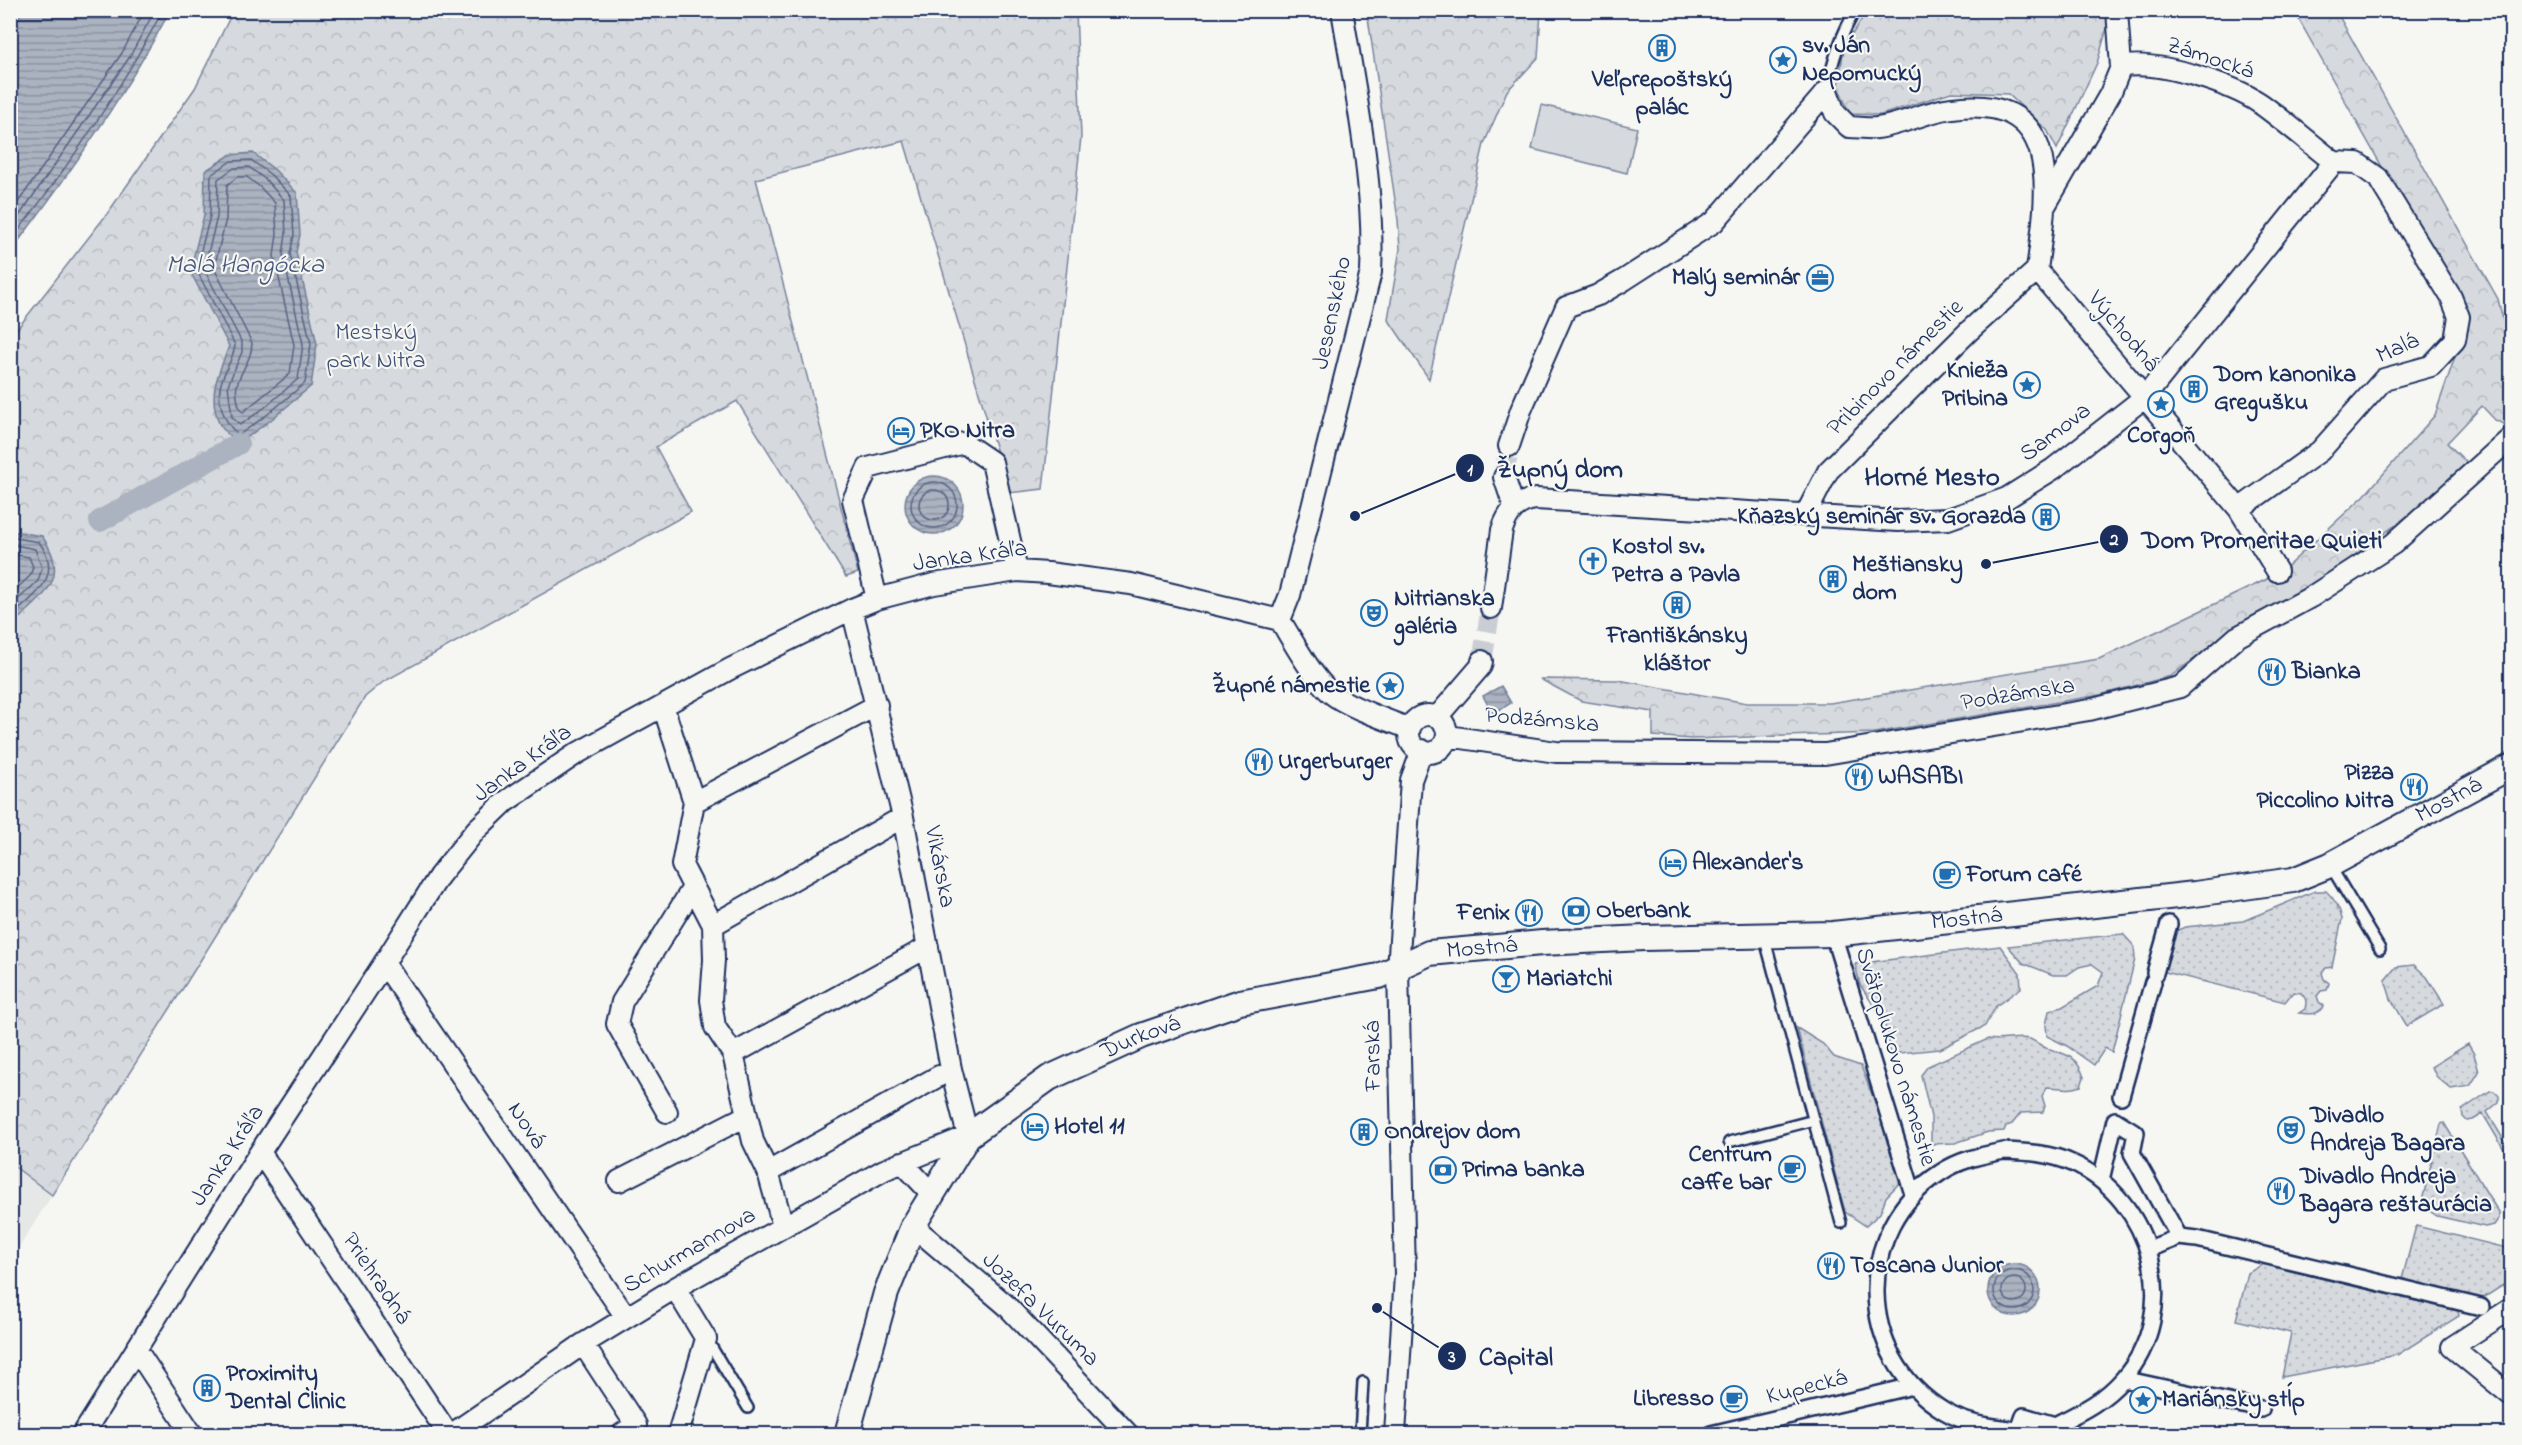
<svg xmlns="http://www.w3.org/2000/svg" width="2522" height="1445" viewBox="0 0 2522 1445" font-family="'Indie Flower',sans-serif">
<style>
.built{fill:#e6e7e7}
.grass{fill:url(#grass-dots);stroke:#78849e;stroke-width:1.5}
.forest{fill:url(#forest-crowns);stroke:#78849e;stroke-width:1.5}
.pitch{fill:#d6d9dd;stroke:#78849e;stroke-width:1.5}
.water{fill:url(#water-rules);stroke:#717e99;stroke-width:1.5}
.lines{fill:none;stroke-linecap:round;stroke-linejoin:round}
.shore{stroke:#556385;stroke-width:1.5}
.canal{stroke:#abb2c0;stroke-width:22}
.minor-tunnel{stroke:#caced4;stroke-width:20;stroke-dasharray:20 10;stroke-linecap:butt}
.service-casing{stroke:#1b2f5e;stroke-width:14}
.pedestrian-casing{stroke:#1b2f5e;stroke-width:20}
.minor-casing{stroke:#1b2f5e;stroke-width:24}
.tertiary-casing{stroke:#1b2f5e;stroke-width:28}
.service{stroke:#f6f6f2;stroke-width:9}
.pedestrian{stroke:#f6f6f2;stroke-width:15}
.minor{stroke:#f6f6f2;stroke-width:20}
.tertiary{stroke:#f6f6f2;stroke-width:24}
.labels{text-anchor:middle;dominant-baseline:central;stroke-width:4.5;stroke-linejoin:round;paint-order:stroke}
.poi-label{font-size:24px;font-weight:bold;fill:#1b2f5e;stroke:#f6f6f2;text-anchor:start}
.street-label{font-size:24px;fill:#1b2f5e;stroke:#f6f6f2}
.park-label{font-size:24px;fill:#405177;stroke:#f6f6f2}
.water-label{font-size:26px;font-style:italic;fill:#46567b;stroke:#f6f6f2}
.quarter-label{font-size:27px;font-weight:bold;fill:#1b2f5e;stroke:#f6f6f2}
.leader{fill:none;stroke:#1b2f5e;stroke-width:2}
.callout-dot{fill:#1b2f5e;stroke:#f6f6f2;stroke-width:2}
.mark-label{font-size:18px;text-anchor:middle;font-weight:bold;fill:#fff}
.callout-label{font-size:26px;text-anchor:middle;font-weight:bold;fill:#1b2f5e;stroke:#f6f6f2;stroke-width:4.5;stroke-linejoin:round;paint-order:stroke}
</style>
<defs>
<pattern id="grass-dots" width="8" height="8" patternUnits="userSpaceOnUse" patternTransform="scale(1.5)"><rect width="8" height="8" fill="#d6d9dd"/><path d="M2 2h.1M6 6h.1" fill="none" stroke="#b7bbc0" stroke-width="1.8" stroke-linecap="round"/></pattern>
<pattern id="forest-crowns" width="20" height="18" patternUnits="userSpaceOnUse" patternTransform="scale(1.5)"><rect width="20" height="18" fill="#d6d9dd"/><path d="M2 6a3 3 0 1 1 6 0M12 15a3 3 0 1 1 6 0" fill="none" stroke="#b7bbc0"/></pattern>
<pattern id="water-rules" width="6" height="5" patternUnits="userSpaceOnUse" patternTransform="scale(1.5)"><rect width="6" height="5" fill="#abb2c0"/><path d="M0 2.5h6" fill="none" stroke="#8a919f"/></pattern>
</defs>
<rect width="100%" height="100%" fill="#f6f6f2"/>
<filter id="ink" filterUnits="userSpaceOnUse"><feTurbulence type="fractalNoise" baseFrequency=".0167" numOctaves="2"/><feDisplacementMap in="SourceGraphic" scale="12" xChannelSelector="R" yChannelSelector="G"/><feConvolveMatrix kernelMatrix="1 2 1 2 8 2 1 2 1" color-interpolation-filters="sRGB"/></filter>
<g filter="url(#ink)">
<path class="built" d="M11,1164L52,1195L11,1260Z"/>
<path class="grass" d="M2315,891H2326C2334,898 2340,909 2342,919L2332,967L2326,968L2322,973L2324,979L2329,983L2327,990L2321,991L2317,996L2319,1002L2324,1006C2318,1016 2309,1014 2299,1013L2305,1009C2307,1001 2306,998 2301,993L2293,992L2285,1002L2161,971L2173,932L2185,927L2243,921Z
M2123,934L2134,946L2135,959L2112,1052L2105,1048L2094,1065L2067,1046L2047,1036L2046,1025L2049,1011L2062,1007L2098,986L2103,972L2092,964L2079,967L2067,975H2053L2023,963L2008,946Z
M2000,946L2020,973L2021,988L1996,1006L1985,1026L1940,1049L1889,1054V1036L1881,1016L1860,985L1855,964Z
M2414,965L2427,977L2444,1004L2407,1026L2391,999L2385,980L2396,967Z
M1797,1028L1823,1044L1834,1057L1861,1066L1904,1178L1886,1197L1880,1213L1866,1226L1845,1212Z
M1988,1039C2001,1042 2017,1036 2030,1039C2035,1041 2041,1046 2046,1048C2066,1054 2077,1056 2084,1077L2081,1086C2069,1091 2060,1087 2047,1087L2042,1096L2045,1106L2043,1112L2021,1113L2012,1124L2006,1126L2004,1131L1988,1132L1955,1143L1931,1144V1117L1921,1075L1928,1066Z
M2468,1044L2474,1054L2479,1072L2470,1086L2451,1089L2437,1077L2431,1067Z
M2490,1091H2494L2499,1096V1102L2487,1112L2511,1152V1161L2483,1114L2473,1120L2467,1121L2463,1117L2462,1110Z
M2444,1123L2499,1213V1218L2494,1225L2485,1227L2437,1216L2421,1205L2441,1124Z
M2416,1226L2511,1249V1280L2482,1299L2401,1283Z
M2263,1264L2458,1311L2459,1316L2397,1355L2282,1377L2291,1333L2236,1320L2248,1273Z"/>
<path class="forest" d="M233,11H1076L1081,137L1043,489L1009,493L904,141L756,179L858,573L846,577L737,401L656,447L691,512L383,682L365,697L180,993L52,1195L11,1164L10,338L107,214L195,88Z
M1367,11H1541L1538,58L1507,91L1484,144L1429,379L1388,319L1400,249L1398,220Z
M1867,11H2112L2097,63L2057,149L2047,130L2008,94L1951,92L1881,115L1850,114L1838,86L1844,47Z
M2294,11H2336L2498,299L2511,353V408L2509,411L2507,426L2495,420L2482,406L2447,443L2472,468L2320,581L2242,624L2171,676L2100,695L1874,733L1691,739L1653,736V712L1581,701L1540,679L1618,680L1747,703H1830L2099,659L2280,573L2364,496L2435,415L2468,319Z"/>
<path class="pitch" d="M1542,105L1637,128L1627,173L1532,149Z"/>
<path class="water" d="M23,10L170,11C125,95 69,175 11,251V29Z
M253,153L275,170L297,193L300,235L296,252L317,344L311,386L272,419L238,444C232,438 222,430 219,423C207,393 219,373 229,346L190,271L204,215L205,171L230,155Z
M905 505a29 29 0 1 1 58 0a29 29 0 1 1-58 0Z
M11,531L42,536C73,580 41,597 11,626Z
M1501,686L1511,703L1493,714L1483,696Z
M1988 1290a26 26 0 1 1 52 0a26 26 0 1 1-52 0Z"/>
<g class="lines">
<path class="shore" d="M251,160L271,175L291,196L294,235L290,254L311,344L305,383L268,414L239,435C224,424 215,399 222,380C226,368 234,357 235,345L196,269L210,216L211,175L231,161Z
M249,167L266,180L284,200L286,234L283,255L303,344L298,379L264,408L240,425L232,417L228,385L242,352V343L204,269L217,217L218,179L234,168Z
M237,177H247L260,187L275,203L277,234L274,256L294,345L290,374L243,412L240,410C238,403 235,393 237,385C241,370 252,359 252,343L214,268L226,219L227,185Z
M10,214L122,53L145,10
M10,229L129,58L155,10
M10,241C67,169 120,91 163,10
M911 505a23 23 0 1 1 46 0a23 23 0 1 1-46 0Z
M919 505a15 15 0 1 1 30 0a15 15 0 1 1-30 0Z
M10,537L39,542C65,577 34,595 10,618
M10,544L35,549L42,568L38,581L10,607
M10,554L29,557L33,567L30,576L10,595
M1994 1290a20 20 0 1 1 40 0a20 20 0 1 1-40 0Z
M2002 1290a12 12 0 1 1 24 0a12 12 0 1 1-24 0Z"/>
<path class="canal" d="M100,521L238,444"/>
<path class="minor-tunnel" d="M1504,477L1509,446
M1482,661L1491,608"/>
<defs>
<path id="service" d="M1827,91C1832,62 1840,35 1856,10
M2331,867L2380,949
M1764,936L1841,1223
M1729,1142L1814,1120
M708,1341L748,1408
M1360,1434L1363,1382"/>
<path id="pedestrian" d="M1833,934L1913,1194
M2155,973L2169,924
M2121,1096L2153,982
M2004,1151C2027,1152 2050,1153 2072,1163C2153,1199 2183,1311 2123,1379C2105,1400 2083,1411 2059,1423L2055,1425L2024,1416L2019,1430C1993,1427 1967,1425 1944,1411C1855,1357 1853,1229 1940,1173C1959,1160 1982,1155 2004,1151Z
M2101,1180L2115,1120L2136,1133L2132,1153L2179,1237L2197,1239L2481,1307
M2154,1247L2179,1237
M2123,1379L2261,1409
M1711,1434L1913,1386"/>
<path id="minor" d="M2117,10L2121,67
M2045,206L2110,94L2121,67C2156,59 2232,84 2261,104C2286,122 2310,143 2334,162
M2037,270L2239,509L2277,571
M1509,446L1521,410L1566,307L1598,295L1624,280L1714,222L1827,91L1835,113L1849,127C1858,127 1868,129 1877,128C1902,125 1926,111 1952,108C2066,93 2047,194 2037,270
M1504,477L1514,507
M2239,509L2320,451L2384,379L2431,366L2455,340L2459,317L2451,297L2378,178L2357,163L2334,162
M1806,514L1828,471L1970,330L2037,270
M877,599L853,500L868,468L964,443L992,462L1017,571
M1491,608L1502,530C1508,512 1517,501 1536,499L1898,521L1948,519L2007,498L2053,469L2145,397L2334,162
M1280,620L1290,595L1371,272C1375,185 1356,96 1342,10
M1280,620C1293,641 1312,677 1331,693C1346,706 1389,721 1408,728
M663,706L694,802L682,865L713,925L714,960L711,1000L715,1027L733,1054L753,1141L768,1172L783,1226
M1409 734a19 19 0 1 1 38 0a19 19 0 1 1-38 0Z
M1438,716L1481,666L1482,661
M1448,736L1556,752L1825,754L2089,710L2180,687L2237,637L2311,597L2393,544L2512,437
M694,802L877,705
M713,925L903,817
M384,963L626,1317
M733,1054L928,947
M667,1112L617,1024L622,1002L692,889
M260,1152L448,1434
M902,1162L932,1194
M768,1172L939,1076
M619,1181L746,1116
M913,1226L1006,1305L1128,1434
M675,1288L706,1339L678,1434
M2512,1308L2452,1347L2512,1396
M583,1344L636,1425L622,1434
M136,1349L192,1434
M83,1434L260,1152L384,963L439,876L476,830L505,802L576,754L730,669L852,609L877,599L934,584L1017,571L1048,573L1131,584L1280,620
M452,1434L583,1344L675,1288L884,1170L968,1136L951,1069L903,817L852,609
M1395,1434L1405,1275L1398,969L1411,780L1422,750"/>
<g id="tertiary">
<path id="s1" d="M847,1434L886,1293L913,1226L968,1136L1049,1078L1141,1036L1240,1002L1379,976L1429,953L1542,943L1644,938L1833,934L2195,894L2293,880L2330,865L2512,766"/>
</g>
</defs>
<use href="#service" class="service-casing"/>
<use href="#pedestrian" class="pedestrian-casing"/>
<use href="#minor" class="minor-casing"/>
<use href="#tertiary" class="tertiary-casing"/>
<use href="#service" class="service"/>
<use href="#pedestrian" class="pedestrian"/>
<use href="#minor" class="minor"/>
<use href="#tertiary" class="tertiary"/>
</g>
</g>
<defs>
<symbol id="building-ring" viewBox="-11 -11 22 22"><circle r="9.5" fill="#f6f6f2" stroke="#1f6fb2" stroke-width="1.5"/><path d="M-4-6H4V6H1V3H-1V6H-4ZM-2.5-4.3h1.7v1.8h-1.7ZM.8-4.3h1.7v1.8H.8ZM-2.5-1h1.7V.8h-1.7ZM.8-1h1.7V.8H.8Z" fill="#1f6fb2"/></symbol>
<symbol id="sight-ring" viewBox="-11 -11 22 22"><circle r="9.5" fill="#f6f6f2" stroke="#1f6fb2" stroke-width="1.5"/><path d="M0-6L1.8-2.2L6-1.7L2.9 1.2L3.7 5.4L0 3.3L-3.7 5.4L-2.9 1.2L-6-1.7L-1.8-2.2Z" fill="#1f6fb2"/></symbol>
<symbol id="office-ring" viewBox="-11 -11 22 22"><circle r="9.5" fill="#f6f6f2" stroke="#1f6fb2" stroke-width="1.5"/><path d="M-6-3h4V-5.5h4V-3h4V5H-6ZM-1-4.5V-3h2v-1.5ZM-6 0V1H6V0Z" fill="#1f6fb2"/></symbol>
<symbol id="hotel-ring" viewBox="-11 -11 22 22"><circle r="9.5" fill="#f6f6f2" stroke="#1f6fb2" stroke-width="1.5"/><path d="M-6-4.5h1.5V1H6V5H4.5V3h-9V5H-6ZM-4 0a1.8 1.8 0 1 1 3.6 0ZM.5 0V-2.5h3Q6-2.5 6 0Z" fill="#1f6fb2"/></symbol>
<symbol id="church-ring" viewBox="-11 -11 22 22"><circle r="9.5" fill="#f6f6f2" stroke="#1f6fb2" stroke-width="1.5"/><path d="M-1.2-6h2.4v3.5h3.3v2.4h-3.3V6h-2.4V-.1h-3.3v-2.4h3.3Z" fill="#1f6fb2"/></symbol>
<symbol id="theatre-ring" viewBox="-11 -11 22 22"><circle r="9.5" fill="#f6f6f2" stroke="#1f6fb2" stroke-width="1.5"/><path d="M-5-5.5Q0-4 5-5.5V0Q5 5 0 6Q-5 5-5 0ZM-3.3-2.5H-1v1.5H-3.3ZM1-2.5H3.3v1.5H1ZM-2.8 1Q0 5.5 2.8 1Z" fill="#1f6fb2"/></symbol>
<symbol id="restaurant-ring" viewBox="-11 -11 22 22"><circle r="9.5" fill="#f6f6f2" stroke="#1f6fb2" stroke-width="1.5"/><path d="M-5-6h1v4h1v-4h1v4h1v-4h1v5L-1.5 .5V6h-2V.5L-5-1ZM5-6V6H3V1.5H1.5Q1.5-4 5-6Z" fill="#1f6fb2"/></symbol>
<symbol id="cafe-ring" viewBox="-11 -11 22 22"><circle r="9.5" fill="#f6f6f2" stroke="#1f6fb2" stroke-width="1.5"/><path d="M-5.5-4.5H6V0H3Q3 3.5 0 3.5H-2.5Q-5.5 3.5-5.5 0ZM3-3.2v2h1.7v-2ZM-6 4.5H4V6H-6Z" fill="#1f6fb2"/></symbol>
<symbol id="bank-ring" viewBox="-11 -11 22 22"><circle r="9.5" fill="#f6f6f2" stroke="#1f6fb2" stroke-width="1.5"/><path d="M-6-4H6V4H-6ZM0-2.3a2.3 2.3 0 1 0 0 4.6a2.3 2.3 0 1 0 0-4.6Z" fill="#1f6fb2"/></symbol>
<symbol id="bar-ring" viewBox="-11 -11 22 22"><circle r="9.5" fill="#f6f6f2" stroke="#1f6fb2" stroke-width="1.5"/><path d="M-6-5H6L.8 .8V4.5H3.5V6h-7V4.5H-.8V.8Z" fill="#1f6fb2"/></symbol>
</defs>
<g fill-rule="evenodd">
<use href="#building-ring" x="1647" y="33" width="30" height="30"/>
<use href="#sight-ring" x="1768" y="45" width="30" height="30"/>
<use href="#office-ring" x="1805" y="263" width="30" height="30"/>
<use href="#sight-ring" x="2012" y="370" width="30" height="30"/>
<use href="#building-ring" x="2179" y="374" width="30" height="30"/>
<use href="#sight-ring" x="2146" y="389" width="30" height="30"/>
<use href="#hotel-ring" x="886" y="416" width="30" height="30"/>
<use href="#building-ring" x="2031" y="502" width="30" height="30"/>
<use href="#church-ring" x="1578" y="546" width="30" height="30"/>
<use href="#building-ring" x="1818" y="564" width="30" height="30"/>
<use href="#building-ring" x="1662" y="590" width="30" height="30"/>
<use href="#theatre-ring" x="1359" y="598" width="30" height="30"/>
<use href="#restaurant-ring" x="2257" y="657" width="30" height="30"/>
<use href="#sight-ring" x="1375" y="671" width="30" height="30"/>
<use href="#restaurant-ring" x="1244" y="747" width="30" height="30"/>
<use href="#restaurant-ring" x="1844" y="762" width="30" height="30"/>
<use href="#restaurant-ring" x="2399" y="772" width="30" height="30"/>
<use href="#hotel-ring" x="1658" y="848" width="30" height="30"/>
<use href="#cafe-ring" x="1932" y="860" width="30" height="30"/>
<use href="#bank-ring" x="1561" y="896" width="30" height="30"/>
<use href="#restaurant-ring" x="1514" y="898" width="30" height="30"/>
<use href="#bar-ring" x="1491" y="964" width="30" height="30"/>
<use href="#hotel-ring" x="1020" y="1112" width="30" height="30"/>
<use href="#theatre-ring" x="2276" y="1115" width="30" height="30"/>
<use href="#building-ring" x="1349" y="1117" width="30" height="30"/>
<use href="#cafe-ring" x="1777" y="1154" width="30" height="30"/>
<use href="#bank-ring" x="1428" y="1155" width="30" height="30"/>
<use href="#restaurant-ring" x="2266" y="1176" width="30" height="30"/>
<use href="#restaurant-ring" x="1816" y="1251" width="30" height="30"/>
<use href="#building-ring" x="192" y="1373" width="30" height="30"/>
<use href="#cafe-ring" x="1719" y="1384" width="30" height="30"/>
<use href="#sight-ring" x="2128" y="1385" width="30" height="30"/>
</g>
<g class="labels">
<g class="poi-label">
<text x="1802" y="46">sv. Ján<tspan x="1802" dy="28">Nepomucký</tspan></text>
<text x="1662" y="80" text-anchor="middle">Veľprepoštský<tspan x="1662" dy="28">palác</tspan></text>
<text x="1800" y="278" text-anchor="end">Malý seminár</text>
<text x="2008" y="371" text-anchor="end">Knieža<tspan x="2008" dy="28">Pribina</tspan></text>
<text x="2214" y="375">Dom kanonika<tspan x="2214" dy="28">Gregušku</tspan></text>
<text x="920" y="431">PKO Nitra</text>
<text x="2161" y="436" text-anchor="middle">Corgoň</text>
<text x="2026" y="517" text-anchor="end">Kňazský seminár sv. Gorazda</text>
<text x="1612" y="547">Kostol sv.<tspan x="1612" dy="28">Petra a Pavla</tspan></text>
<text x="1852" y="565">Meštiansky<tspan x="1852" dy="28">dom</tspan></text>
<text x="1394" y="599">Nitrianska<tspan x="1394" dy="28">galéria</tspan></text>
<text x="1677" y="636" text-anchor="middle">Františkánsky<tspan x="1677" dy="28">kláštor</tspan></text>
<text x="2292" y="672">Bianka</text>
<text x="1370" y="686" text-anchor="end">Župné námestie</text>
<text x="1278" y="762">Urgerburger</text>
<text x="2394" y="773" text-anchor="end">Pizza<tspan x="2394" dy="28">Piccolino Nitra</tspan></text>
<text x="1878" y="777">WASABI</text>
<text x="1692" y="863">Alexander's</text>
<text x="1966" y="875">Forum café</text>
<text x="1596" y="911">Oberbank</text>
<text x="1510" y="913" text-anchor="end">Fenix</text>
<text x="1526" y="979">Mariatchi</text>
<text x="2310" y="1116">Divadlo<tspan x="2310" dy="28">Andreja Bagara</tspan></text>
<text x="1054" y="1127">Hotel 11</text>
<text x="1384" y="1132">Ondrejov dom</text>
<text x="1772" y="1155" text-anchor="end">Centrum<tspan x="1772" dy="28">caffe bar</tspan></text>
<text x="1462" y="1170">Prima banka</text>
<text x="2300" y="1177">Divadlo Andreja<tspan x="2300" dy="28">Bagara reštaurácia</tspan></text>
<text x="1850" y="1266">Toscana Junior</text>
<text x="226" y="1374">Proximity<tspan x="226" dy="28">Dental Clinic</tspan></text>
<text x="1714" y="1399" text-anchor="end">Libresso</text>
<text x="2162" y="1400">Mariánsky stĺp</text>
</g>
<g class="street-label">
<text transform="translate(2210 59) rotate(18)">Zámocká</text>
<text transform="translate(1333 313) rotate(-78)">Jesenského</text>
<text transform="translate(2123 332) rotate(50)">Východná</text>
<text transform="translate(2398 349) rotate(-24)">Malá</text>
<text transform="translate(1896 368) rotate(-45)">Pribinovo námestie</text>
<text transform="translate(2056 433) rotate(-37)">Samova</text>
<text transform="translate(970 557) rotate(-8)">Janka Kráľa</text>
<text transform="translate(2018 695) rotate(-9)">Podzámska</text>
<text transform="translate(1542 721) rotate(5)">Podzámska</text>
<text transform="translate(523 764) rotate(-36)">Janka Kráľa</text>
<text stroke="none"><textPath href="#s1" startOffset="1869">Mostná</textPath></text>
<text transform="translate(939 867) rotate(79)">Vikárska</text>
<text stroke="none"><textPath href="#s1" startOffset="1365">Mostná</textPath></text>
<text stroke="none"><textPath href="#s1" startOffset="879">Mostná</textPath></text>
<text stroke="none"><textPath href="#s1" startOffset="524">Ďurková</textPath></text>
<text transform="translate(1374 1056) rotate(-91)">Farská</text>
<text transform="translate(1895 1057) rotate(73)">Svätoplukovo námestie</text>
<text transform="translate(526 1126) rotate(56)">Nová</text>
<text transform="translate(228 1156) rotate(-57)">Janka Kráľa</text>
<text transform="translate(690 1251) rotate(-30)">Schurmannova</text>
<text transform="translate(376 1279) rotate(56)">Priehradná</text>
<text transform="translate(1040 1310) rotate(44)">Jozefa Vuruma</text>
<text transform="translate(1807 1388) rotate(-14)">Kupecká</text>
</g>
<g class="park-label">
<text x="376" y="333">Mestský<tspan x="376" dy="28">park Nitra</tspan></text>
</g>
<g class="water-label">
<text x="245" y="266">Malá Hangócka</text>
</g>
<g class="quarter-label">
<text x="1932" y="478">Horné Mesto</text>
</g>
</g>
<path class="leader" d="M1355 516L1470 468M1986 564L2114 539M1377 1308L1452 1356"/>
<g class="callout-dot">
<circle cx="1355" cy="516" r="6"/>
<circle cx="1986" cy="564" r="6"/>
<circle cx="1377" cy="1308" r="6"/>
<circle cx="1470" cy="468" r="15"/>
<circle cx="2114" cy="539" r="15"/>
<circle cx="1452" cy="1356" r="15"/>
</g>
<g class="mark-label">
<text x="1470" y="475">1</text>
<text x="2114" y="545">2</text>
<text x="1452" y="1362">3</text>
</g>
<g class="callout-label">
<text x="1560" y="477">Župný dom</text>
<text x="2262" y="548">Dom Promeritae Quieti</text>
<text x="1516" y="1365">Capital</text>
</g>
<rect width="2522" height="1445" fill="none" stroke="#f6f6f2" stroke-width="36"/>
<rect x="18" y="18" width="2486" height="1409" fill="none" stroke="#1b2f5e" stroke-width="2" filter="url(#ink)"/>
</svg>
